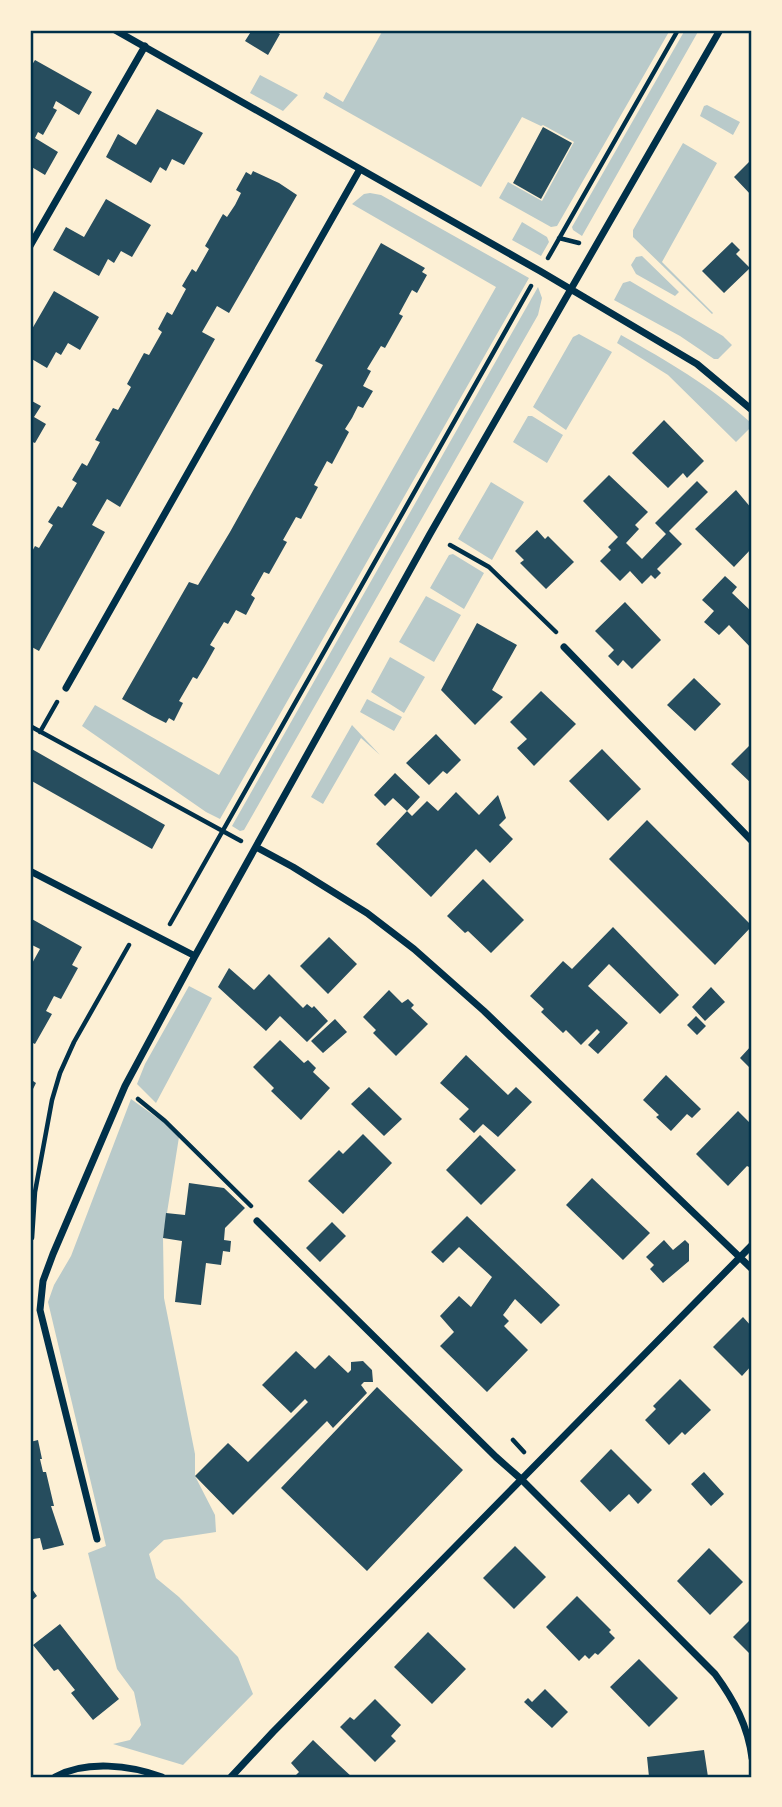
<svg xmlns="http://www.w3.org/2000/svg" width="782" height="1807" viewBox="0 0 782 1807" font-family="Inter,sans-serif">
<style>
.green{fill:#b9caca}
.building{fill:#264d5e}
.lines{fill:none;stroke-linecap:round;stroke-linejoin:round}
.path{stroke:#003049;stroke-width:4.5}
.minor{stroke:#003049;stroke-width:7}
.neatline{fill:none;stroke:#003049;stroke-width:2.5}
</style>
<rect width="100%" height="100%" fill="#fdf0d5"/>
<path class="green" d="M383,30H670L557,226L551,227L499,198L508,182L542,201L574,142L543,125L541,126L522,117L481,187L323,98L326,92L343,102Z
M685,30H699L582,236L573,230L572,227Z
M260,75L298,95L283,111L250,93Z
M707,105L740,122L733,135L700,116L704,106Z
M683,143L717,163L662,262L713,313L712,314L633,237V230Z
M370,193L381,195L529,278L220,819L206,812L82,726L95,705L219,775L496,287L352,204L364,194Z
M522,222L547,237L549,242L541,256L512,240Z
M642,256L679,292L675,296L636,274L631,265L636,257Z
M630,281L723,336L732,345L718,359H714L680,336L614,300L623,283Z
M538,287L542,298L538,315L244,830L240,831L232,826Z
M579,334L612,352L566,430L533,407L573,337Z
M621,335C669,362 709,385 750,422L751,427L736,442L668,375L617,343Z
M528,416H532L563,435L547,463L513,442Z
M491,482L524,502L492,560L458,539Z
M453,554L484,573L464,609L430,588L449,555Z
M426,596L461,615L434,662L399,642Z
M390,657L425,677L404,713L371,692Z
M367,699L402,717L394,731L360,712Z
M352,725L380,755L361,738L323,804L311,797Z
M189,986L212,998L156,1103L137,1084L145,1064Z
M131,1099L163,1122L179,1137L163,1238L164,1298L195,1454V1476L215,1515L216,1532L164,1540L149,1554L156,1578L179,1597L238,1657L253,1694L183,1765L113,1744L130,1740L141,1725L134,1692L117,1669L88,1553L106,1546L48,1302L54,1285L71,1256Z"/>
<path class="building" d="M252,30H273L280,34L268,55L245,41Z
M35,60L92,92L79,115L56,101L53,108L57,110L43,135L38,132L35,138L58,152L45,175L30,166V68Z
M157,109L203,133L184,165L172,159L166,171L160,167L151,183L106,157L118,134L136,145Z
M543,127L572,143L541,199L513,183Z
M752,159V196L734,177Z
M253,171L279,183L297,195L229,313L217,306L202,332L215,339L120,507L107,499L92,525L105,532L39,651L30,646V555L35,546L39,548L53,525L48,522L58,506L62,508L77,483L72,480L82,463L87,466L100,442L95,440L113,408L118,410L131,387L127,384L144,353L149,355L162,332L158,329L167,312L172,315L186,289L182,286L192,269L196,272L209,249L205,246L223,214L227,217L235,205L241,193L236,190L246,172L251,175Z
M106,199L151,225L132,257L121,251L114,263L108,259L99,276L53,250L66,227L84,237Z
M732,242L740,250L736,254L750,268L724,293L702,271Z
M381,243L425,268L422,272L427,275L417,293L412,290L399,314L403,316L385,348L381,346L367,369L371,371L363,386L373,391L363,408L358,406L352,418L345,429L349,432L332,464L327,461L314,485L318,487L301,519L296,517L283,540L287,542L269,574L264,572L251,595L255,598L246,615L236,610L228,624L224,622L210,645L215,648L206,664L197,679L193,677L179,701L183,703L174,721L169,718L166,723L152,716L122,699L189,582L198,585L230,532L323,365L315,361Z
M54,291L99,317L80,350L68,343L61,355L56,352L47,368L30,358V328L32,329Z
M30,400L41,406L34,417L46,424L35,443L30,441Z
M664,420L704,461L687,478L683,473L668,488L632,453Z
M609,475L648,512L635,525L639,529L626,543L642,559L666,534L655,523L697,481L708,492L669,531L682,544L657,569L661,573L655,579L651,575L642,584L630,571L620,581L600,561L611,550L608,547L618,537L583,501Z
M736,490L752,509V548L734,567L695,529Z
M537,530L545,539L548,536L574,562L546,589L520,563L524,560L515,551Z
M725,576L737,587L732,593L752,612V649L729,625L719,635L704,622L714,611L702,600Z
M625,602L661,640L632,669L623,660L618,666L608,656L614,650L595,631Z
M477,623L517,645L492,690L503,697L475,725L441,690Z
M694,678L721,704L695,731L667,705Z
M541,691L576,724L534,766L517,748L527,739L510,722Z
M436,734L461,760L447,774L443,771L429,785L406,763Z
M752,743V784L731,764Z
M30,748L165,825L152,849L30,780Z
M602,749L641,789L608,821L569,781Z
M395,773L420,797L407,811L393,798L385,806L374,795Z
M456,792L479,815L498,795L506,818L499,825L513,839L490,863L476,849L431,897L376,844L407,811L412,816L427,801L438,811Z
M647,820L752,926L715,965L609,859Z
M483,879L524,920L491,953L468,931L465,933L447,916Z
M30,918L82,947L72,965L78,968L61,999L54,996L46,1011L52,1014L35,1044L33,1043L30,1049V967L40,949L30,944Z
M613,927L679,995L660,1014L609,964L588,986L628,1023L598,1054L588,1045L600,1032L597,1029L581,1045L566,1030L563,1033L541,1012L544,1009L530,996L563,961L572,969Z
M329,937L357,964L328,994L300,966Z
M229,968L254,990L269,974L303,1008L307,1004L312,1008L314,1006L328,1021L307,1042L280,1016L266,1031L218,987Z
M711,987L725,1002L705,1021L692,1007Z
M389,990L402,1003L408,999L414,1005L411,1008L428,1024L396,1056L373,1033L376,1030L363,1017Z
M696,1016L706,1026L697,1035L687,1025Z
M335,1019L347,1032L323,1053L311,1041Z
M280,1040L304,1063L308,1060L316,1068L313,1072L330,1088L301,1120L271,1091L274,1088L253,1067Z
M752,1045V1070L740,1058Z
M466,1055L508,1095L516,1087L532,1102L498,1137L483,1124L474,1133L459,1119L469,1109L440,1083Z
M666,1075L701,1109L692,1118L687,1114L671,1131L656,1117L659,1115L643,1100Z
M30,1079L36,1083L30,1095Z
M369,1087L402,1119L384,1136L351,1104Z
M738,1111L752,1125V1164L749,1167L747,1166L728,1186L696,1154Z
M363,1134L392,1163L343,1214L308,1181L339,1150L343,1154Z
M480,1135L516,1170L481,1205L446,1170Z
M592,1178L650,1233L623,1260L566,1205Z
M189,1183L224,1188L245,1208L225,1228L224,1240L231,1241L230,1252L223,1251L221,1265L206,1263L201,1305L175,1302L182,1241L163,1238L166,1213L185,1215Z
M467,1216L560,1305L541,1324L515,1299L503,1315L509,1321L504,1326L528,1350L487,1392L440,1346L454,1332L440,1316L459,1296L471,1307L492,1277L459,1247L443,1263L431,1252Z
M332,1222L346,1236L320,1262L306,1248Z
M664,1240L673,1250L685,1240L689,1244V1261L663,1283L650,1269L654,1265L646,1257Z
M743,1317L752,1327V1365L742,1376L713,1347Z
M296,1351L315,1369L329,1355L348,1373L351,1370V1362L363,1361L372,1370L373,1382H364L361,1385L367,1393L333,1428L327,1421L233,1515L195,1476L228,1443L248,1462L308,1402L305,1399L291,1413L262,1385Z
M680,1379L711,1410L685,1435L682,1432L669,1445L645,1420L656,1409L653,1406Z
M377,1387L463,1470L367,1571L281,1488Z
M38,1440L42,1459H40L43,1472H46L54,1506H51L64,1545L43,1550L40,1538L33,1539L30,1528V1442Z
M611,1449L652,1490L638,1504L629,1494L610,1512L580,1481Z
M704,1472L724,1494L711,1506L691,1484Z
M515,1546L546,1577L514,1609L483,1578Z
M709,1548L743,1582L710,1615L677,1581Z
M30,1586L37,1596L30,1602Z
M577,1596L611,1630L609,1632L615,1638L598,1655L595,1653L589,1659L585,1655L579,1661L546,1627Z
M751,1619L752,1621V1656L733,1637Z
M60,1624L119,1699L93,1720L71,1693L75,1690L58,1669L54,1671L33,1645Z
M428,1632L466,1669L432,1704L394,1667Z
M639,1659L678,1698L649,1727L610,1687Z
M545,1689L568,1712L552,1728L524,1702L528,1698L532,1702Z
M375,1699L401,1725L391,1736L396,1741L375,1762L340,1727L350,1717L354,1720Z
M313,1740L339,1765L352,1777L295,1776L299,1772L291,1763Z
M704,1750L708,1777H649L647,1757Z"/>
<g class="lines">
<path class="path" d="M559,238L579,243
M548,258L678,30
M450,545L489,567L556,632
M30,726L241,841
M40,732L57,702
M170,924L531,286
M138,1099L165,1121L251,1206
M32,1238L35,1192L52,1100L60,1073L74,1042L129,945
M513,1440L524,1452"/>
<path class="minor" d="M115,30L540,271L697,364L752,410
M30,246L145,46
M564,647L752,841
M66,688L360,169
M256,847L293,867L367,913L414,949L484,1011L752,1269
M30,871L195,956
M257,1221L496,1457L521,1479L715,1674C734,1700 748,1726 752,1758
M97,1539L40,1310L43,1281L53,1254L125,1086L195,956L430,534L720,30
M55,1777C86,1760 130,1765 162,1777
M231,1777L273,1732L752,1245"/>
</g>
<rect width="782" height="1807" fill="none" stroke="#fdf0d5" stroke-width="63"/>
<rect x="32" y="32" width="718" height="1744" class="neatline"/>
</svg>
